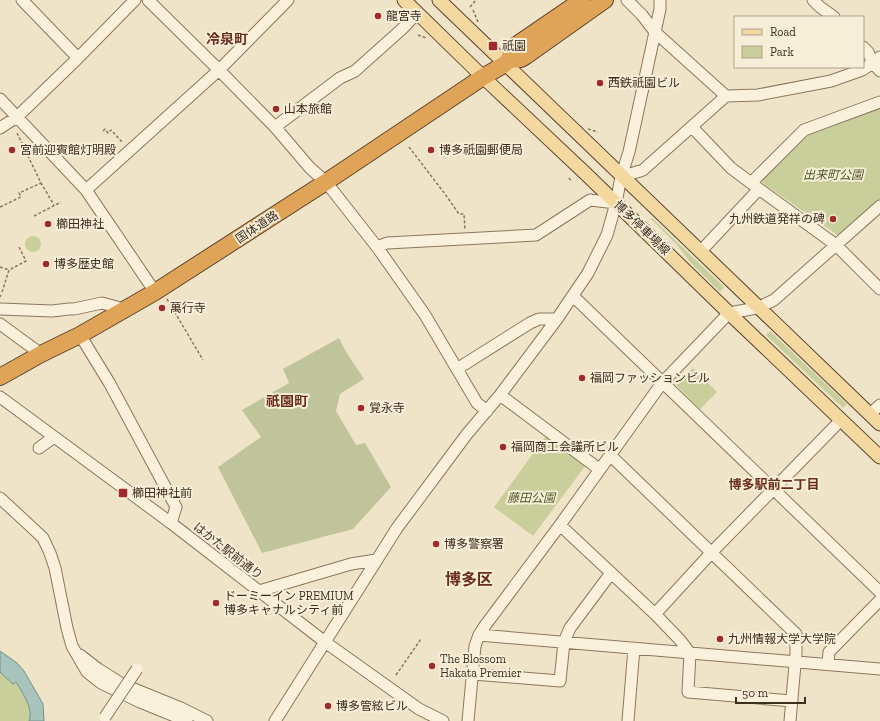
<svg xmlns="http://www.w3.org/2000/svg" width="880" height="721" viewBox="0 0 880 721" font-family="'Zilla Slab','Noto Sans JP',serif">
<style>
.green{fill:#c9cf9b}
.cemetery{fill:#bfc49a}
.water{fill:#a9c4bc;stroke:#6f938a}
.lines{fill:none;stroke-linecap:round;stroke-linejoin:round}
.minor-casing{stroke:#8d765c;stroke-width:13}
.major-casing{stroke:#5b4430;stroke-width:15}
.highway-casing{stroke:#5b4430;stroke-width:18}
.path{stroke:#8d765c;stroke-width:1.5;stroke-dasharray:3 2;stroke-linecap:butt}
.minor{stroke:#faf1dc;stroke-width:11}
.major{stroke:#f3d9a0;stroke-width:13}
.highway{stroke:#e0a458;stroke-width:16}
.minor-bridge-casing{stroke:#8d765c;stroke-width:13;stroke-linecap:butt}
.minor-bridge{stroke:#faf1dc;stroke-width:11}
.poi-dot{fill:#9e2a2b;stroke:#f7eed8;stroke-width:1.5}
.labels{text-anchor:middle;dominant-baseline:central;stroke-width:4;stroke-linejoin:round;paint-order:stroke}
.poi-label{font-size:12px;fill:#3d2e20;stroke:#f7eed8;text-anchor:start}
.park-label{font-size:12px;font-style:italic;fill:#4d5a26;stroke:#f7eed8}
.street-label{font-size:12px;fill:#3d2e20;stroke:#f7eed8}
.neighbourhood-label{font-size:13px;font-weight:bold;fill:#6b2e1e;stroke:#f7eed8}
.quarter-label{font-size:14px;font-weight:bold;fill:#6b2e1e;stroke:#f7eed8}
.district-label{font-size:16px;font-weight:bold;fill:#6b2e1e;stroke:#f7eed8}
</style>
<rect width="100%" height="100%" fill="#f0e4c8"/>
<path class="green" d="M880,107V200L839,236L764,184L760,178L811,132Z
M652,218L724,287L720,292L690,262L677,245L651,219Z
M25 244a8 8 0 1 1 16 0a8 8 0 1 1-16 0Z
M770,331L847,404L843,408L766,335Z
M693,368L717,392L700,409L676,385Z
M546,436L586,465L533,536L494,507Z
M0,672L13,684L15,682C22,692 34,709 29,721H0Z"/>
<path class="cemetery" d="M339,338L346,352L364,379L340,394L336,411L356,445L365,443L391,487L353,529L262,553L218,467L261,437L242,410L289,383L283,369Z"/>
<path class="water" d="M0,651L17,663L24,671L43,704L44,721H29C34,709 22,692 16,682L13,684L0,672Z"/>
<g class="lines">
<defs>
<path id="minor" d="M22,0L78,58
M148,0L219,70L275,127L310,168L326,182L377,247L425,315L477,403L487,411
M627,0L642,15L655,32L726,96L758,95L831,81L862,70L873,63L880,57
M813,0L820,7L834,17
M863,47L868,52L873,63L880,71
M0,99L86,190L155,292
M275,127L340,78L355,71L402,29L417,13
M692,127L731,168L759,189L836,245L880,289
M0,128L17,117L78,58L135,0
M621,177L643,170L726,96
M751,183L804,130L880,102
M86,190L219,70L288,0
M377,247L387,243L536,235L590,200L616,203
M700,252L759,189
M573,296L880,592
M0,309L52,311L69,309H74L102,303L124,309
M0,324L41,354
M80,335L110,384L176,507L171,523
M457,369L530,323L539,319H557
M500,395L599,469
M0,397L171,523L325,642L419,709L443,721
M870,414L880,405
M39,448L54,437
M610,455L796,634V653L790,721
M0,498L27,523L43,538L50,553L55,568L67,628L72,646L87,672L101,683L140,702L187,721
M560,525L655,614L680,640L690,653L688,692L792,701
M259,591L351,564L376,560
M655,614L712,552L841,420
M479,635L880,669
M80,655L98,669L122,684L181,708L207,721
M828,664L829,652L880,600
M473,674L560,681L564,642L570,628L611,573
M275,721L325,642L397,528L467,434L500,395L557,319L588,273L607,235L616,203L621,177L629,152L655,32L660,9V0
M468,721L475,646L479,635L484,627L560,525L662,383L729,313L757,308L774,300L880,206
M628,721L634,648"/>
<path id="major" d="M404,0L483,77L586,174L729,313L880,457
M439,0C585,142 732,283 880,424"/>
<path id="highway" d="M509,60L521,59L526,56L605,0
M0,377L41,354L80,335L155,292L326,182L483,77L505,64L509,60L512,48L582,0"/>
</defs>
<use href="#minor" class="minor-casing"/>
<use href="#major" class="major-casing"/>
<use href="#highway" class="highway-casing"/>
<path class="path" d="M470,7L476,0
M473,10L478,22
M418,35L426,38
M588,129L598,132
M103,131L105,129L108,133L111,130L123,143
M17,133L41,183L54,205
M409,147L445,194L459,214H464L465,230
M569,178L572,182
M0,207L21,197L19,193L41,183
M34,216L61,202
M0,267L9,270
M2,292L9,270L26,261L19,247
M0,297L1,295
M167,299L203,360
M396,675L421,639"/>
<use href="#minor" class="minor"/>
<use href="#major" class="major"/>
<use href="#highway" class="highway"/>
<defs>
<path id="minor-bridge" d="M105,717L137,669"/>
</defs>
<use href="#minor-bridge" class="minor-bridge-casing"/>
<use href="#minor-bridge" class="minor-bridge"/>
</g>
<g class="poi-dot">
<circle cx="378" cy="16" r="4"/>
<rect x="488" y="41" width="10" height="10" rx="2"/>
<circle cx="600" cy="83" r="4"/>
<circle cx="276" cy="109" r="4"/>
<circle cx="12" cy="150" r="4"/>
<circle cx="431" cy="150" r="4"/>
<circle cx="833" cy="219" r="4"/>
<circle cx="48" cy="224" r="4"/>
<circle cx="46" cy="264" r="4"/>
<circle cx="162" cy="308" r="4"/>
<circle cx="582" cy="378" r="4"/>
<circle cx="361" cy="408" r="4"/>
<circle cx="503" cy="447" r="4"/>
<rect x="118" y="488" width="10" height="10" rx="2"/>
<circle cx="436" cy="544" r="4"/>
<circle cx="216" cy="603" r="4"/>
<circle cx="720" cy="639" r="4"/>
<circle cx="432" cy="666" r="4"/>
<circle cx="328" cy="706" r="4"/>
</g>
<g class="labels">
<g class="poi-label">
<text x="386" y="16">龍宮寺</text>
<text x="502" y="46">祇園</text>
<text x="608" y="83">西鉄祇園ビル</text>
<text x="284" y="109">山本旅館</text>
<text x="20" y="150">宮前迎賓館灯明殿</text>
<text x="439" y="150">博多祇園郵便局</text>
<text x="825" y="219" text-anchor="end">九州鉄道発祥の碑</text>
<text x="56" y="224">櫛田神社</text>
<text x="54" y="264">博多歴史館</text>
<text x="170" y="308">萬行寺</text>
<text x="590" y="378">福岡ファッションビル</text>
<text x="369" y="408">覚永寺</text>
<text x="511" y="447">福岡商工会議所ビル</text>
<text x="132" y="493">櫛田神社前</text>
<text x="444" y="544">博多警察署</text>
<text x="224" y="596">ドーミーイン PREMIUM<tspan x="224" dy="14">博多キャナルシティ前</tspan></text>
<text x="728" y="639">九州情報大学大学院</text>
<text x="440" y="659">The Blossom<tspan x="440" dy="14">Hakata Premier</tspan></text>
<text x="336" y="706">博多管絃ビル</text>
</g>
<g class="park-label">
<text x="833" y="175">出来町公園</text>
<text x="531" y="498">藤田公園</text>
</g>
<g class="street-label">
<text transform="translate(257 227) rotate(-33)">国体道路</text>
<text transform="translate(642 228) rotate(44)">博多停車場線</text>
<text transform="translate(228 551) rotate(38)">はかた駅前通り</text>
</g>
<g class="neighbourhood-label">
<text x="774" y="484">博多駅前二丁目</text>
</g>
<g class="quarter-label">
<text x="227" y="39">冷泉町</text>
<text x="287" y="401">祇園町</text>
</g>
<g class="district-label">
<text x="469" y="579">博多区</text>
</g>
</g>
<rect x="734" y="16" width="130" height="52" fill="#f7eed8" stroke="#ada18e"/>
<rect x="742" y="29" width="20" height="6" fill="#f3d9a0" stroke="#ada18e"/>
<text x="770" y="36" font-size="12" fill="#3d2e20">Road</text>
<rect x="742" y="46" width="20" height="12" fill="#c9cf9b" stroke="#ada18e"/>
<text x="770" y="56" font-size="12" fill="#3d2e20">Park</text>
<path d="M736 697v6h69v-6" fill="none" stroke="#3d2e20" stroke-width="2"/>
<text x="742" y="697" font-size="12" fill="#3d2e20" stroke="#f7eed8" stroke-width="3" paint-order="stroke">50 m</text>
</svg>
